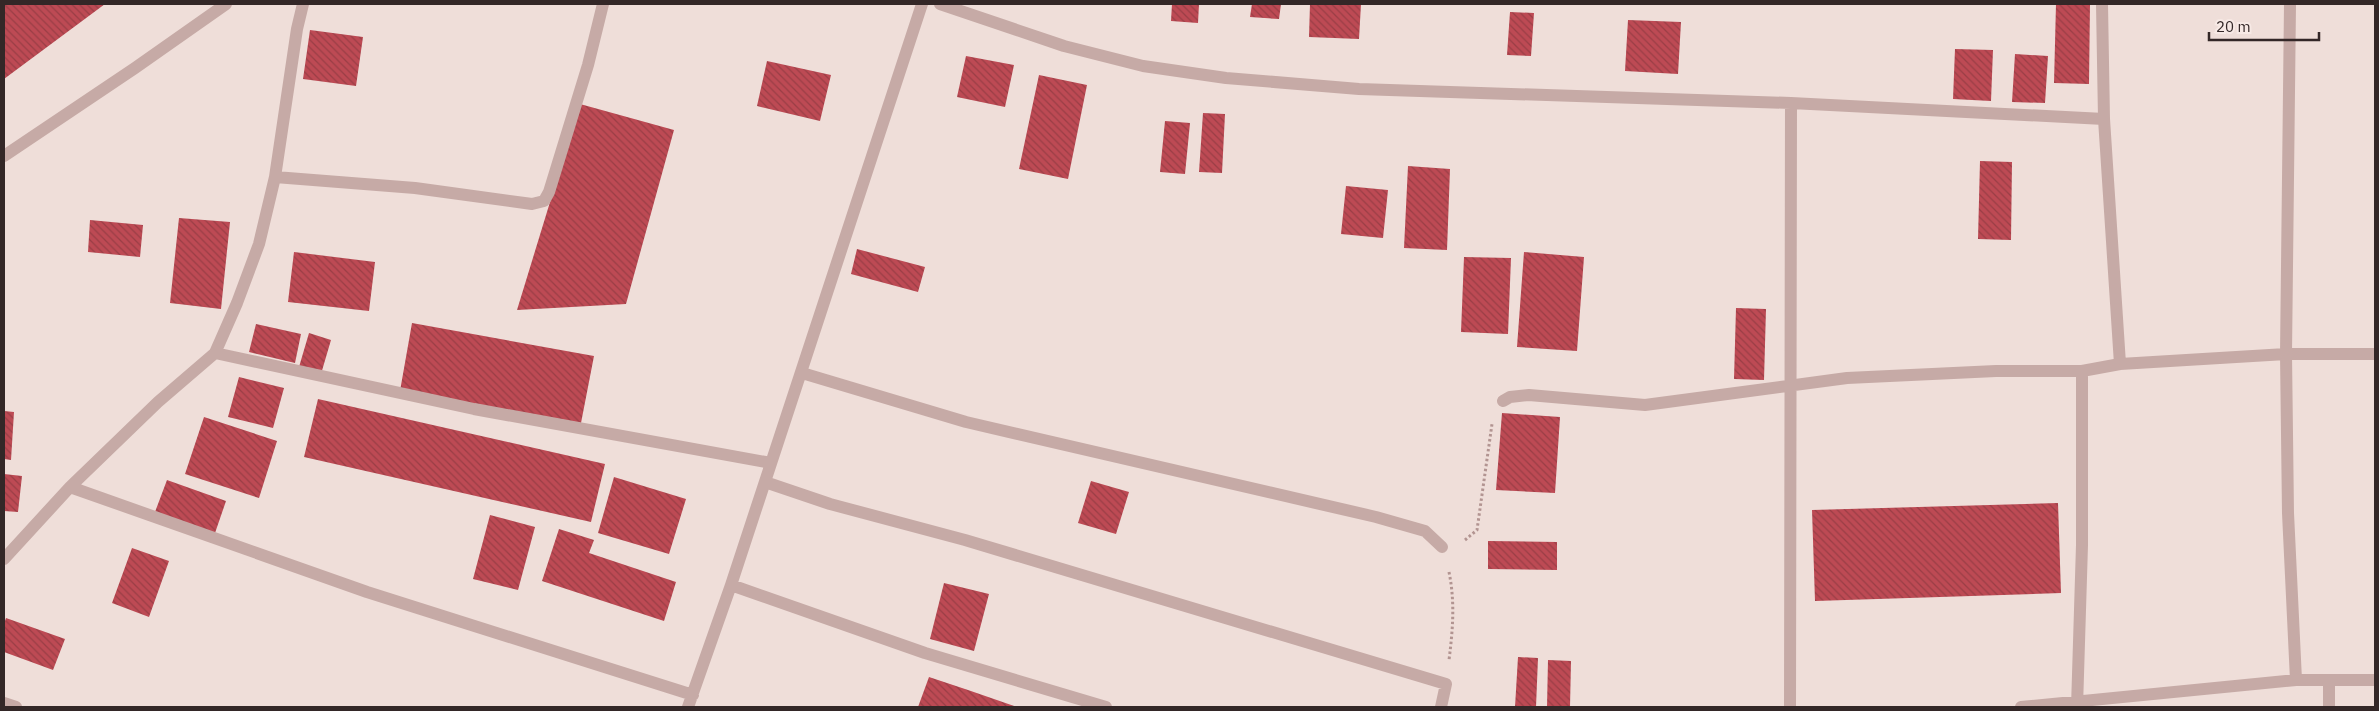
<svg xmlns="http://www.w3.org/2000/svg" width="2379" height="711" viewBox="0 0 2379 711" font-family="'IBM Plex Sans',sans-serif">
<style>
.building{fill:url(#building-back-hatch)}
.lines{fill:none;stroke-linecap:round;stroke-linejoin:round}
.path{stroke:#b29491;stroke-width:3;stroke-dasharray:2.5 2.5;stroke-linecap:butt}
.minor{stroke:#c6aaa6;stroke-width:12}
</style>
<defs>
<pattern id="building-back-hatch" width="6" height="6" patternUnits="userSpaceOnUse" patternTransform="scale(1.25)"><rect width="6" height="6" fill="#bd4a54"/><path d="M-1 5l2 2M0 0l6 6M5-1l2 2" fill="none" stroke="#9a3e46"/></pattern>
</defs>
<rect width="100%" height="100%" fill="#efded9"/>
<path class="building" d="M4,4H105L4,79Z
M1172,4H1199L1198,23L1171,21Z
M1252,4H1281L1279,19L1250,17Z
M1310,4H1361L1359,39L1309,37Z
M2056,4H2090L2089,84L2054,83Z
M1510,12L1534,13L1531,56L1507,55Z
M1628,20L1681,22L1678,74L1625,71Z
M310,30L363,37L356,86L303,79Z
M1955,49L1993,50L1991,101L1953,99Z
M2015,54L2048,56L2045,103L2012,102Z
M966,56L1014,65L1005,107L957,97Z
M767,61L831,75L820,121L757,106Z
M1039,75L1087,85L1068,179L1019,169Z
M580,104L674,130L626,304L517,310Z
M1203,113L1225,114L1222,173L1199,172Z
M1165,121L1190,123L1185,174L1160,172Z
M1980,161L2012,162L2011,240L1978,239Z
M1408,166L1450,169L1447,250L1404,248Z
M1346,186L1388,190L1383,238L1341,234Z
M179,218L230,222L221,309L170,303Z
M90,220L143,225L140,257L88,252Z
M857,249L925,267L918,292L851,274Z
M294,252L375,262L369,311L288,302Z
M1524,252L1584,257L1577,351L1517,347Z
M1464,257L1511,258L1508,334L1461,332Z
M1736,308L1766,309L1764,380L1734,379Z
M412,323L594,356L581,423L400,391Z
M256,324L301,334L295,363L249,352Z
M309,333L331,340L321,374L299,367Z
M239,377L284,388L273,428L228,417Z
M318,399L605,464L591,522L304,457Z
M4,411L14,412L11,460L4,459Z
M1502,413L1560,417L1555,493L1496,490Z
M204,417L277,441L259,498L185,474Z
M4,474L22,476L18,512L4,511Z
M614,477L686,499L669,554L598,533Z
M167,480L226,501L215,533L155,512Z
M1091,481L1129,492L1116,534L1078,523Z
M2058,503L2061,593L1815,601L1812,510Z
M490,515L535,527L518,590L473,579Z
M559,529L594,540L589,553L676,582L664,621L542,581Z
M1488,541L1557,542V570L1488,569Z
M132,548L169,561L149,617L112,603Z
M944,583L989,594L974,651L930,639Z
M6,618L65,639L53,670L4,652V624Z
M1518,657L1538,658L1536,707H1515Z
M1548,660L1571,661L1570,707H1547Z
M929,677L968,690L1017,707H918Z"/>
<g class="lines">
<path class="path" d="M1465,540L1477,530L1492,424
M1449,572C1455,601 1453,629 1449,660"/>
<path class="minor" d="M940,4L1064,46L1143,66L1226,78L1359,89L1791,103L2104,119
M2102,4L2104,119L2120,364
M2290,4L2286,354L2288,513L2296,680
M4,156L135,68L226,4
M275,177L415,188L532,204L544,201L549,192L588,65L603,4
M215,353L474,409L771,463
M802,373L966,422L1376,517L1425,531L1442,547
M1503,401L1510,397L1529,395L1645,405L1847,378L1996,371H2082L2120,364L2286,354H2375
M765,482L830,504L965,540L1446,684L1441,707
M70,487L367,592L693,695
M4,559L70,487L158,402L215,353L237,303L259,244L275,177L297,29L303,4
M731,585L925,653L1106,707
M2329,680V707
M4,703L16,707
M688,707L731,585L922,4
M1790,707L1791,103
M2021,707L2296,680H2375
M2077,707L2082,545V371"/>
</g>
<rect width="2379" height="711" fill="none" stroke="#332727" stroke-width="10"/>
<path d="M2209 32v8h110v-8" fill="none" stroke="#332727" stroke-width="2.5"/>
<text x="2216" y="32" font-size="15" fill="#332727" stroke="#f7e9e5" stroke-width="4" paint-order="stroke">20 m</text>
</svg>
